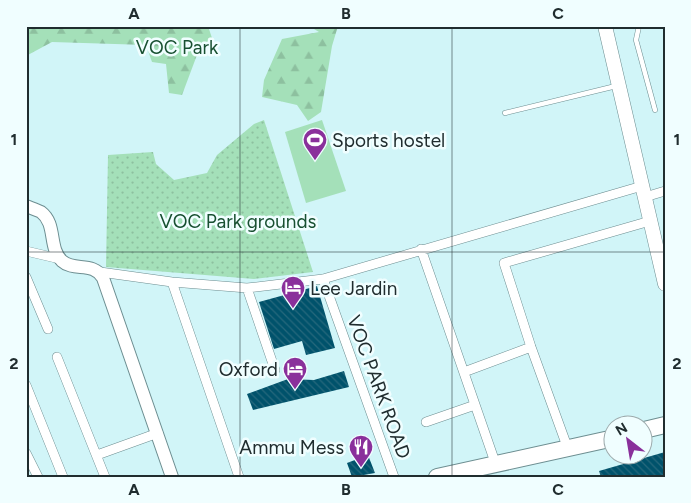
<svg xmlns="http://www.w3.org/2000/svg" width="691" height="503" viewBox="0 0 691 503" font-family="Figtree,sans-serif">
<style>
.forest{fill:url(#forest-firs)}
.park{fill:url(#park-dots)}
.pitch{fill:#a4e0b9}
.building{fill:url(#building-back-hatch)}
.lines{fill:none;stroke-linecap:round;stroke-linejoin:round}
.lane-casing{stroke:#6d8e91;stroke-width:5.5}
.street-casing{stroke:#6d8e91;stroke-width:10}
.secondary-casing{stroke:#6d8e91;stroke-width:14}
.primary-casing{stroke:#6d8e91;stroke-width:15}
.highway-casing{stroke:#6d8e91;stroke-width:18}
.lane{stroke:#fff;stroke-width:4.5}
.street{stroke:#fff;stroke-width:9}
.secondary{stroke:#fff;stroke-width:12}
.primary{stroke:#fff;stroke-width:14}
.highway{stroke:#fff;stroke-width:16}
.grid{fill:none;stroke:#202d2f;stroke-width:1;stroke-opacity:0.55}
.labels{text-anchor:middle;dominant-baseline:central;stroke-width:5;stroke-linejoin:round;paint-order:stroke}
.park-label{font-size:19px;fill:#185031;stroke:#f0feff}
.poi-label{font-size:19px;fill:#202d2f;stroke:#f0feff;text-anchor:start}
.street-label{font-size:19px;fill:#202d2f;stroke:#f0feff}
.neatline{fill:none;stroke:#202d2f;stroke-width:2}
.grid-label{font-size:16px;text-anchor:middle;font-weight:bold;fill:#202d2f}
</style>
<defs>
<pattern id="forest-firs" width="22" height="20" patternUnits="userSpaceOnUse" patternTransform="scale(1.25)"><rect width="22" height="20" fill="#a4e0b9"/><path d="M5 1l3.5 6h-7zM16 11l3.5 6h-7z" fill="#8dc09f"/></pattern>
<pattern id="park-dots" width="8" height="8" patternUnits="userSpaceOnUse" patternTransform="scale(1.25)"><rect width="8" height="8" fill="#a4e0b9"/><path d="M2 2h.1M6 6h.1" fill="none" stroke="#8dc09f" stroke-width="1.8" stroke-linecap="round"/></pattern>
<pattern id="building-back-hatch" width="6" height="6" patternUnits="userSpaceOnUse" patternTransform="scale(1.25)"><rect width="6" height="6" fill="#00526b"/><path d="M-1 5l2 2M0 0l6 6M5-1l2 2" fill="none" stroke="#26687c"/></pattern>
</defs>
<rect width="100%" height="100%" fill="#d1f5f8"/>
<path class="forest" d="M30,26H208L214,44L197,55L182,95L169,93L166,64L152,62L146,45L52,42L26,56V29Z
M309,26H338L332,46L321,112L308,121L297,105L262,97L264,80L282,39L319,32Z"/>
<path class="park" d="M264,120L313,272L254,279L106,267L108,155L153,152L156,164L174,180L207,173L217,155L254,124Z"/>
<path class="pitch" d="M322,120L346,191L306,203L285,132Z"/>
<path class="building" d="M317,286L335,348L306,355L302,341L274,349L259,302Z
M344,371L349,387L253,410L247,394L288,379L314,380Z
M665,452V477H601L599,471Z
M368,455L375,473L352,477L347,463Z"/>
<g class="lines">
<defs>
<path id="lane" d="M639,26L636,40L655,110
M505,113L616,86"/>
<path id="street" d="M645,197L665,191
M421,249L496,465
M26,251L60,259
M100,272L172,282L239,477
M26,277L48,329
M323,279L394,477
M172,282L247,288L323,279L642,186
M247,288L275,370
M57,357L105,477
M464,372L531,347
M26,385L63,477
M426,422L475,405
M568,449L531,347L504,263L650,221
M26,453L38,477
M97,455L158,433"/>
<path id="secondary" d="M26,206C31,208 37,210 41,212C57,224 48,248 62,261C74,272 93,261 103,278L172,477"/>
<path id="primary" d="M605,26L665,284"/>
<path id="highway" d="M644,430L665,425
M437,477L614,438"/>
</defs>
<use href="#lane" class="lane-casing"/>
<use href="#street" class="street-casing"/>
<use href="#secondary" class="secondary-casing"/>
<use href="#primary" class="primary-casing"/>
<use href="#highway" class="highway-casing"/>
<use href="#lane" class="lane"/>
<use href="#street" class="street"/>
<use href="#secondary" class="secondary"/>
<use href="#primary" class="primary"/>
<use href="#highway" class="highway"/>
</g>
<path class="grid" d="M240,26V477M452,26V477M26,252H665"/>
<defs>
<symbol id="stadium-pin" viewBox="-11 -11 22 30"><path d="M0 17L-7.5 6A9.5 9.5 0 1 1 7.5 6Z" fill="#8a309b" stroke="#f0feff"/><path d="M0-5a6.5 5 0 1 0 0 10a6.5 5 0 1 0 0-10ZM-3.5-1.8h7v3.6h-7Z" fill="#fff"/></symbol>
<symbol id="hotel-pin" viewBox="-11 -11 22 30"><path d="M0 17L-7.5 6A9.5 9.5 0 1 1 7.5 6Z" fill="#8a309b" stroke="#f0feff"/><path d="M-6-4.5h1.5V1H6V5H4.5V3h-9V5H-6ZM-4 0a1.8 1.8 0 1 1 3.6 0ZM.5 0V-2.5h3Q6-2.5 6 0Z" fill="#fff"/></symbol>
<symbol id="restaurant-pin" viewBox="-11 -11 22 30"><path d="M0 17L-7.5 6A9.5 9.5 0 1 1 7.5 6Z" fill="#8a309b" stroke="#f0feff"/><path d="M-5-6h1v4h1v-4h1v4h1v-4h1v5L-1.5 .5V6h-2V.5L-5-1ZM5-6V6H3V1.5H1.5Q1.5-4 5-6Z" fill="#fff"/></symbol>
</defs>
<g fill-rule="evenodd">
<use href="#stadium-pin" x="301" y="126" width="28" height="38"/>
<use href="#hotel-pin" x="279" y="274" width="28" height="38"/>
<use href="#hotel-pin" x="281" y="355" width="28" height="38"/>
<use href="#restaurant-pin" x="347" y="433" width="28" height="38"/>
</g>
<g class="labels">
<g class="park-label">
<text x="177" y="47">VOC Park</text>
<text x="238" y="221">VOC Park grounds</text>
</g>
<g class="poi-label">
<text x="332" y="140">Sports hostel</text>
<text x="310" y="288">Lee Jardin</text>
<text x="278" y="369" text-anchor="end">Oxford</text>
<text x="344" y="447" text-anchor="end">Ammu Mess</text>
</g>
<g class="street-label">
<text transform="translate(379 387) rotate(70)">VOC PARK ROAD</text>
</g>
</g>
<rect width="691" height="503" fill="none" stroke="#f0feff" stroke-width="55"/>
<g transform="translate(628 440) rotate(329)"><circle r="24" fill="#f0feff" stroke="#9daaac"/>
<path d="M0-4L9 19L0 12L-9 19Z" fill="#8a309b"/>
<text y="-8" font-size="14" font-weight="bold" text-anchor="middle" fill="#202d2f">N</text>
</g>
<rect x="28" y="28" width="636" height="448" class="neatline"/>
<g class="grid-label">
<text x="134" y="19">A</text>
<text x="346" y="19">B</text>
<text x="558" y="19">C</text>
<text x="14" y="145">1</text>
<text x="677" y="145">1</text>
<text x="14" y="369">2</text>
<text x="677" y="369">2</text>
<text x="134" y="495">A</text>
<text x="346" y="495">B</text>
<text x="558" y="495">C</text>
</g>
</svg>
